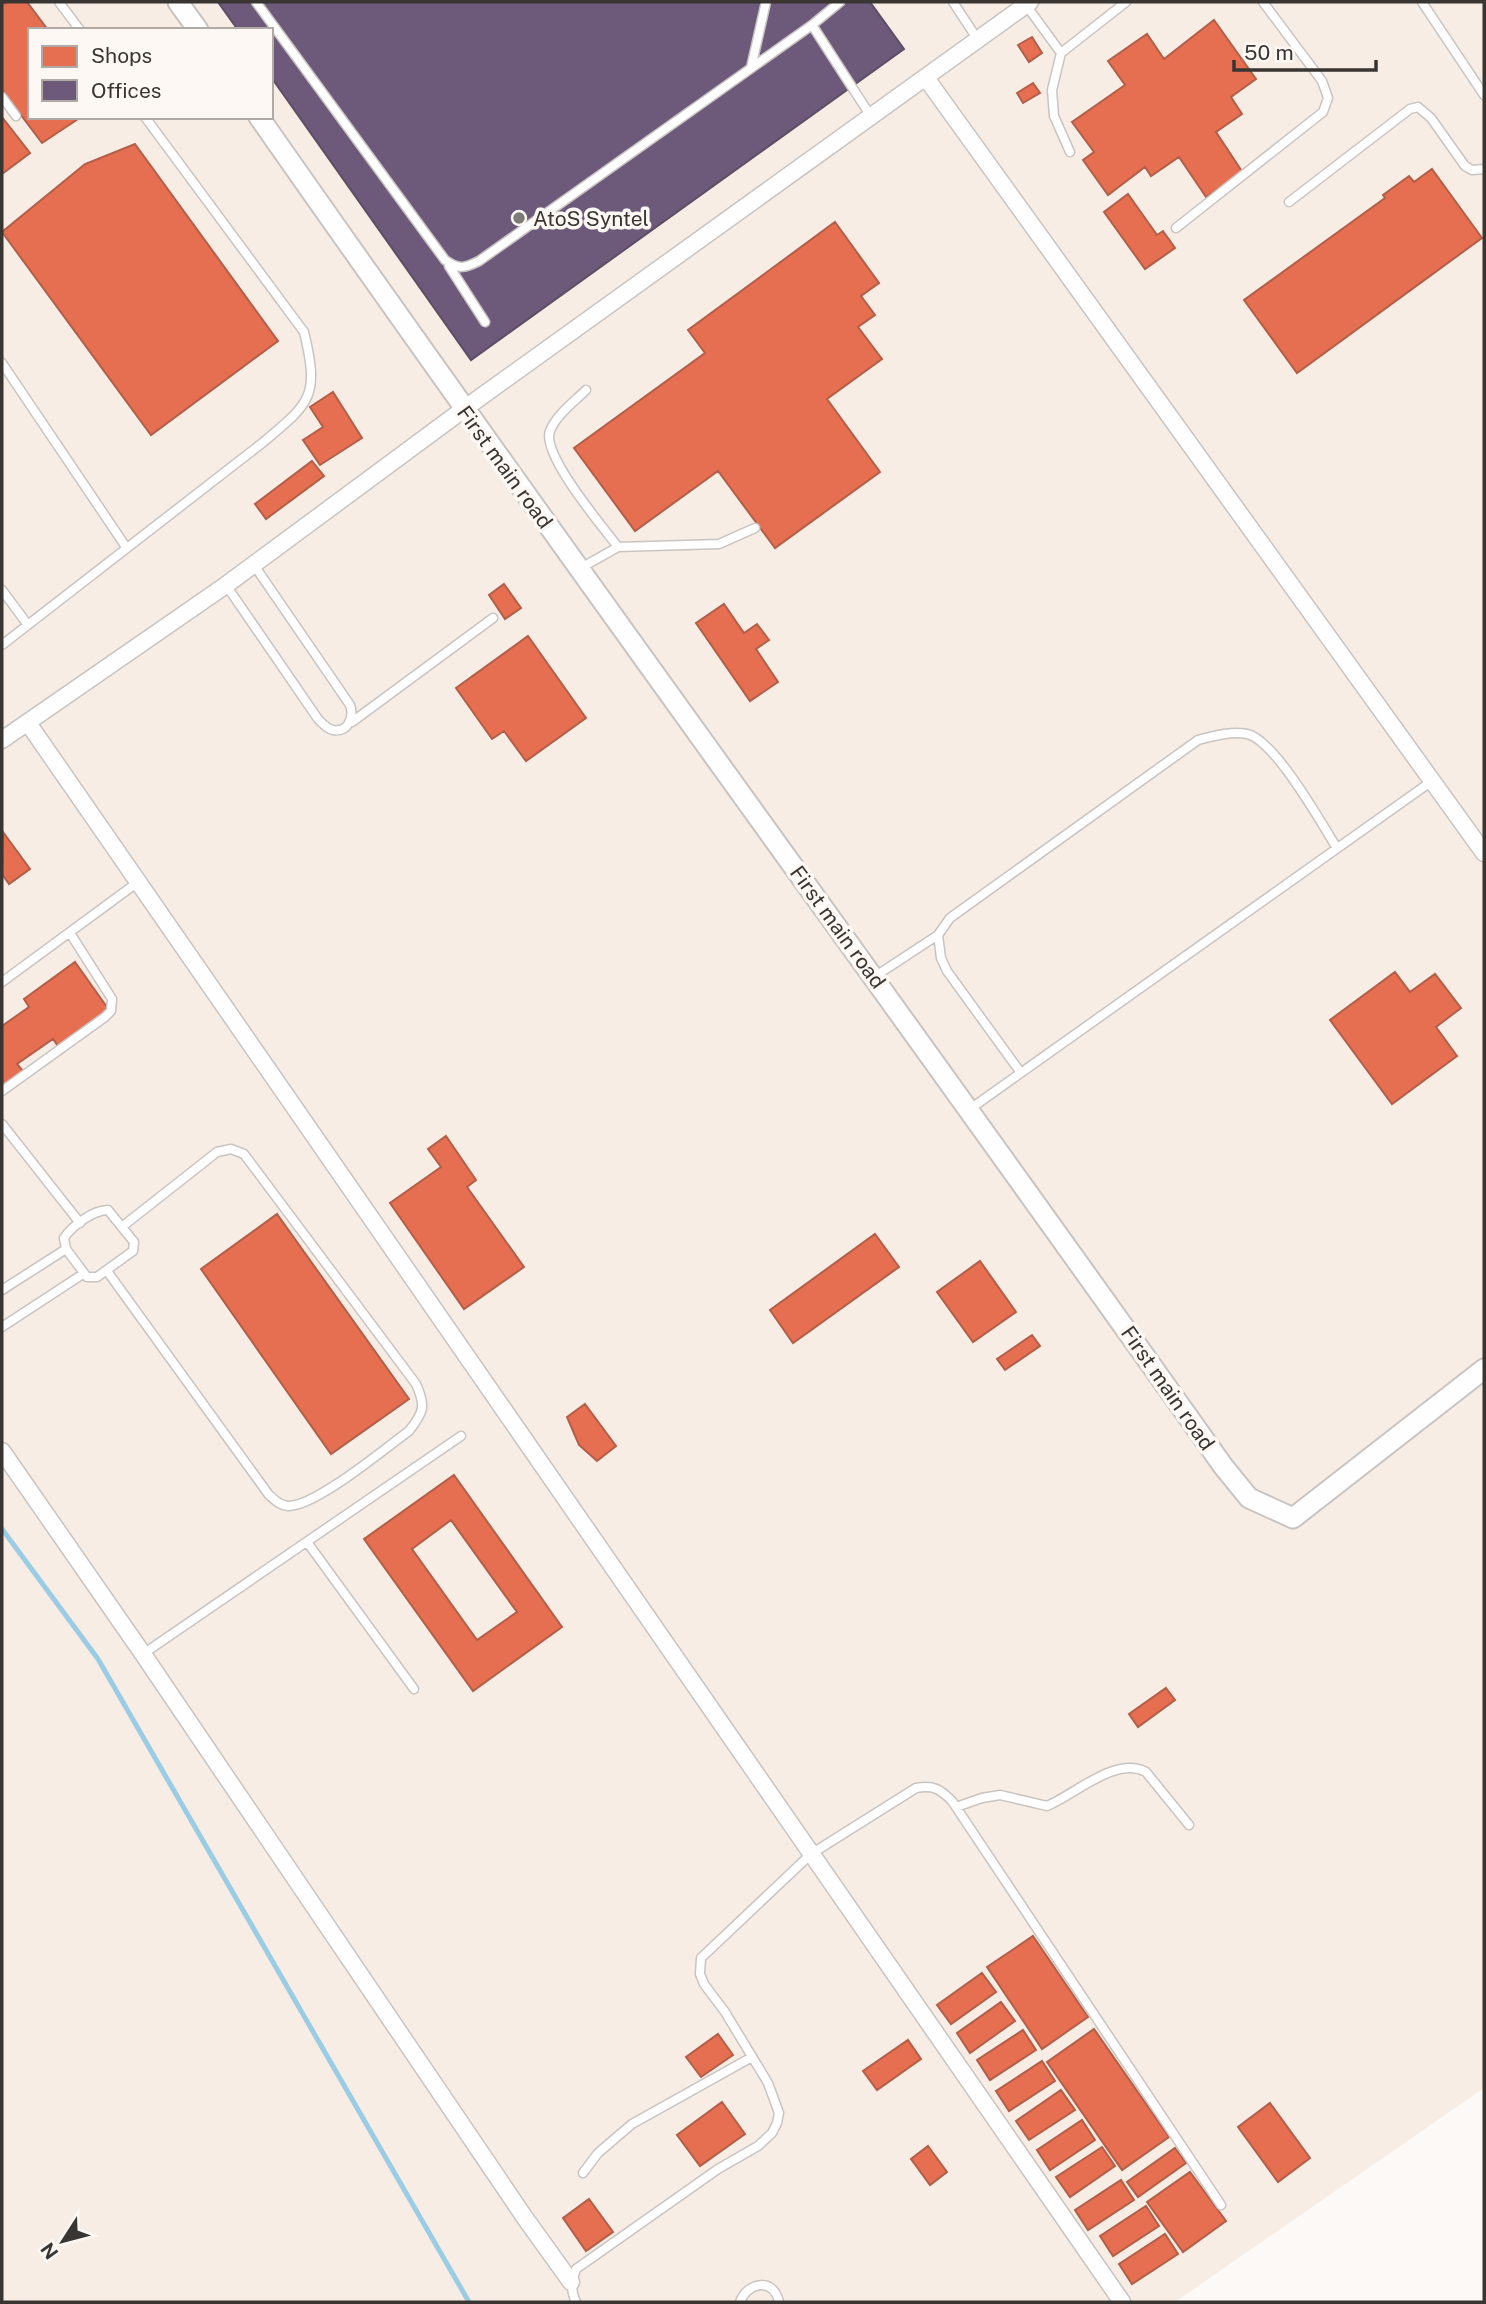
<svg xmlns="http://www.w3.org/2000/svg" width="1486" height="2304" viewBox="0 0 1486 2304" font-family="'Public Sans',sans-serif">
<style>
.built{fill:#f7ede5;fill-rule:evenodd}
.shops{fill:#e76f51;stroke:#b25e48;stroke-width:2;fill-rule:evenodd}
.offices{fill:#6d597a;stroke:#5d4e64;stroke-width:2}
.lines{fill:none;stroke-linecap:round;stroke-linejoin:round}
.stream{stroke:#9acce4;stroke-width:5}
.service-casing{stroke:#c7c4c1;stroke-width:11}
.minor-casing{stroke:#c7c4c1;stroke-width:19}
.tertiary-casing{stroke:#c7c4c1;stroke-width:23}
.service{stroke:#fffefe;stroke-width:8}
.minor{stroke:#fffefe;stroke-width:16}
.tertiary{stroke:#fffefe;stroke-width:19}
.poi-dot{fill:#7d7a77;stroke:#fef8f4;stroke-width:2.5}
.labels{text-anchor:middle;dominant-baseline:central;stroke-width:7;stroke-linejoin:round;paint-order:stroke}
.poi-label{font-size:21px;fill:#383532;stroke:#fef8f4;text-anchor:start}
.street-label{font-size:21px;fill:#383532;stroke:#fef8f4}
</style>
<rect width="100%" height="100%" fill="#fcf9f6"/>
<path class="built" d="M2,2H1484V2088L1175,2302H2ZM30,30H271V117H30Z"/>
<path class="shops" d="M7,2H27L48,30H30V117H81L42,143L2,90V5Z
M509,2H749L732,40L712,61L641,62L573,43L515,12Z
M1214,20L1256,79L1231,97L1242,114L1216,132L1243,173L1206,197L1179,157L1151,176L1145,167L1108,195L1083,160L1094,152L1072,122L1125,85L1108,61L1147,34L1164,59Z
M1032,37L1042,53L1029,62L1018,45Z
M1033,83L1040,93L1023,103L1017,93Z
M2,117L30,153L2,174Z
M135,144L278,341L151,435L2,232L85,164Z
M1432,169L1482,238L1297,373L1244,300L1385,198L1383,195L1409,176L1414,182Z
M1128,194L1157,235L1163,231L1175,248L1145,269L1104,212Z
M835,222L879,283L861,296L875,315L858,327L882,359L827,399L880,472L775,548L718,471L635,531L574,448L705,353L688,330Z
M333,392L362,438L320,465L303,440L323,427L310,407Z
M312,461L324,476L266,519L255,504Z
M504,584L521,608L505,619L489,595Z
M724,604L744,633L757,624L769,640L756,649L778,682L750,701L696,623Z
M528,636L586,718L526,761L504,731L492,739L456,688Z
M3,832L30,869L9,884L2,874Z
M75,962L109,1010L58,1046L53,1039L17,1064L23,1071L2,1086V1026L29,1007L24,999Z
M1395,972L1410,992L1435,974L1461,1008L1436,1027L1457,1056L1392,1104L1330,1020Z
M446,1136L476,1180L467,1187L524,1267L464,1309L390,1203L441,1167L428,1149Z
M277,1214L409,1399L331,1454L201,1269Z
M875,1234L899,1267L793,1343L770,1310Z
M980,1261L1016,1312L973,1342L937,1292Z
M1032,1335L1040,1346L1005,1370L997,1359Z
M585,1404L616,1446L597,1461L579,1445L567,1417Z
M454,1475L562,1627L473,1691L364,1539ZM451,1520L517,1612L477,1640L412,1549Z
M1166,1688L1175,1700L1138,1727L1129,1714Z
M1033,1936L1088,2017L1042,2049L987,1967Z
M982,1973L996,1992L951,2024L937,2005Z
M1001,2002L1015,2021L970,2053L957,2033Z
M1094,2029L1169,2137L1122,2170L1047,2062Z
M1023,2030L1036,2050L990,2080L977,2060Z
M718,2034L733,2055L701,2077L686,2057Z
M908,2040L921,2059L877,2090L863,2071Z
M1042,2061L1055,2081L1009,2111L996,2091Z
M1061,2090L1075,2110L1029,2140L1016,2121Z
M722,2102L745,2134L700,2166L677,2135Z
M1270,2103L1310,2158L1278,2182L1238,2127Z
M1082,2120L1095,2140L1050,2170L1037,2150Z
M928,2146L947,2172L930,2185L911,2159Z
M1102,2147L1115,2166L1070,2197L1056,2177Z
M1175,2148L1186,2163L1138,2197L1127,2182Z
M1190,2172L1226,2221L1183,2252L1147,2202Z
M1121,2180L1134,2200L1088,2230L1075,2210Z
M589,2199L613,2232L586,2251L563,2218Z
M1146,2206L1159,2226L1113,2256L1100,2236Z
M1165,2234L1178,2254L1132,2284L1119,2264Z"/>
<path class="offices" d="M218,2H870L904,49L471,360L271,77V30H238Z"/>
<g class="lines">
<path class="stream" d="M2,1529L98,1659L469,2302"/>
<defs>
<path id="service" d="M59,2L80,30
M256,2L445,260C459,270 465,268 479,261L812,25L840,2
M953,2L978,40
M1422,2L1484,95
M1026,5L1061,53L1126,2
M812,25L870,115
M1061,53L1052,90L1054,116L1070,152
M751,68L766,2
M2,97L16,116
M1289,202L1410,109L1418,107L1431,118L1465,166L1472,170L1484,169
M1176,228L1323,112L1328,98L1322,81L1263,2
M449,266L485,322
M2,363L126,547
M586,390C575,401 556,415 550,431C541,454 602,526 618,547
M579,569L618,547L719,544L755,528
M226,585L318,719C322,723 327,729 333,730C349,733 354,716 350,705L254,565
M2,590L28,625
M2,645L261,444C310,403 320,398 304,332L145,117
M352,722L493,618
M874,977L938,935
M2,982L138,882
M1021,1073L947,971L941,958L938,935L950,918L1198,740C1214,736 1231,731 1247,734C1275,740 1321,823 1337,848
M2,1091L105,1017L111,1011L112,999L70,933
M970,1109L1432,781
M2,1124L80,1223
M108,1210L134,1242L133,1251L97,1277H87L66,1249L64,1238C72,1226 93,1210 108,1210Z
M107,1271L269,1495C275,1500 279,1505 288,1506C315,1507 384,1449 409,1431C424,1412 426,1406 416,1384L244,1154L231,1149L217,1152L123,1226
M2,1290L66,1249
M2,1327L83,1274
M307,1542L414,1689
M143,1654L461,1436
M956,1807L982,1798L1000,1795L1047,1806C1074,1795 1117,1755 1146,1772L1189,1825
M583,2173L598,2153L632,2124L752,2057
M576,2302C570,2290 572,2282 576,2269L718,2169L758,2146L772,2133L777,2123L779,2113L768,2083L725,2012L704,1984L700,1974L701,1958L811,1854L916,1788C934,1785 940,1789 952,1801L1221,2205
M740,2302C748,2281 774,2278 779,2302"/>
<path id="minor" d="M926,78L1484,853
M28,723L1122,2302
M2,740L226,585L464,409L1030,2
M2,1451L143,1654L525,2218L571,2282"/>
<path id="tertiary" d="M178,2L198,30
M259,117C576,570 903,1015 1223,1466L1249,1498L1293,1518L1484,1369"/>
</defs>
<use href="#service" class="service-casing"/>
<use href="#minor" class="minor-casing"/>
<use href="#tertiary" class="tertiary-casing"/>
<use href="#service" class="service"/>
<use href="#minor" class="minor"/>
<use href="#tertiary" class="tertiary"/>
</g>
<circle class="poi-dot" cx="519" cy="218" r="7"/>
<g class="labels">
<g class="poi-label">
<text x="533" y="218">AtoS Syntel</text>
</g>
<g class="street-label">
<text transform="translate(505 467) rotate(54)">First main road</text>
<text transform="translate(838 927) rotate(54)">First main road</text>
<text transform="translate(1168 1388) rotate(55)">First main road</text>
</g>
</g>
<rect width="1486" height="2304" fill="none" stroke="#383532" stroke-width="7"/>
<rect x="28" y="28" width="245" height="91" fill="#fef8f4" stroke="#afaaa6" stroke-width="2"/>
<rect x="42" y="46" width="35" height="21" fill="#e76f51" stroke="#afaaa6" stroke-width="2"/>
<text x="91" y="63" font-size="21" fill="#383532">Shops</text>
<rect x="42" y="80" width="35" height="21" fill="#6d597a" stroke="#afaaa6" stroke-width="2"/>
<text x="91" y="98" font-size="21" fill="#383532">Offices</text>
<g transform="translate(63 2241) rotate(234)" stroke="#fef8f4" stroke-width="5" paint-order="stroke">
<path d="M0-5L12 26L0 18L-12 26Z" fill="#383532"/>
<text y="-10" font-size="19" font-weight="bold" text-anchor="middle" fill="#383532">N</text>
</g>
<path d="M1234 60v10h142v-10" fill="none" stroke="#383532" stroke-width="3.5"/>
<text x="1244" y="60" font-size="21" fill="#383532" stroke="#fef8f4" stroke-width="5" paint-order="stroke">50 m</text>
</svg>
